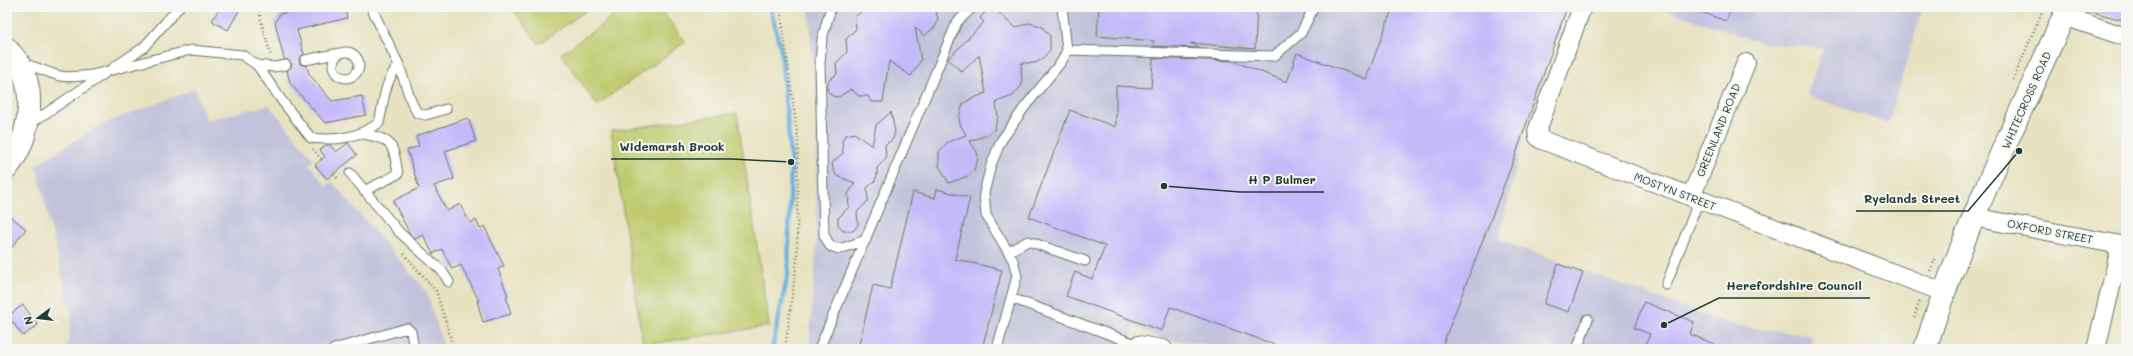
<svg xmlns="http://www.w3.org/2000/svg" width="2133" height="356" viewBox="0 0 2133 356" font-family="Mali,sans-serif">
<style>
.industrial{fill:#c2c2dc}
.green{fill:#beca6c;stroke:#6e8450}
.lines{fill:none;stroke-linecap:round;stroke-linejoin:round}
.stream{stroke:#69b0e0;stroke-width:4.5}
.building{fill:#c5b9f9}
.service-casing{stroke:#657765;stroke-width:11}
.minor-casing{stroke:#657765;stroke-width:20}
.tertiary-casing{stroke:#657765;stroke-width:24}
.trunk-casing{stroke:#657765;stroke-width:24}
.path{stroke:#657765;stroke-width:2.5;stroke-dasharray:1 3;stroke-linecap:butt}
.service{stroke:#fff;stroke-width:9}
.minor{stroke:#fff;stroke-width:18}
.tertiary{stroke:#fff;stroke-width:22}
.trunk{stroke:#fff;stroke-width:22}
.labels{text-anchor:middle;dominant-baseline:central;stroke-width:4;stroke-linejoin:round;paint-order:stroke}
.street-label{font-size:11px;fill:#1f3d34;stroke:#f6f6f2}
.leader{fill:none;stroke:#1f3d34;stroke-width:1.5}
.callout-dot{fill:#1f3d34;stroke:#f6f6f2;stroke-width:1.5}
.callout-label{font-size:12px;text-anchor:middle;font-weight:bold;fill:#1f3d34;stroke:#f6f6f2;stroke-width:4;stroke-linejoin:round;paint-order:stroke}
</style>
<rect width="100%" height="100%" fill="#f6f6f2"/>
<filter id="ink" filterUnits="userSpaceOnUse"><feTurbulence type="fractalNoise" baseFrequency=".025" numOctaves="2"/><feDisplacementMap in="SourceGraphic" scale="8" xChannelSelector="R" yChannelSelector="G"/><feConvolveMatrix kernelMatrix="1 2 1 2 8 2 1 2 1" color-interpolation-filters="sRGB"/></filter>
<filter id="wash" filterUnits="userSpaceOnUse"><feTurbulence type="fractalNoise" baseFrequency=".012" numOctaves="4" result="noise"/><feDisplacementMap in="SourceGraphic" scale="16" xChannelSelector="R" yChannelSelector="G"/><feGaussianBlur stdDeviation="0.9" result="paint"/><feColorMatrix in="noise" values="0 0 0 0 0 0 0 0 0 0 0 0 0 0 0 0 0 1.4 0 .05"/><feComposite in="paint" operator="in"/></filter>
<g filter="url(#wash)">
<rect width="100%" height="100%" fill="#e7e2c0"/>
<path class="industrial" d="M809,7H1567L1524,133L1499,240L1732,325L1812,336L1811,349H1241L1163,339L1134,326L1125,349H809L816,251L817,116Z
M1657,7H1923L1888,124L1807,95L1823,48L1762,43Z
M195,89L206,120L269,105L314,160L309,164L326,186L332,182L427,292L444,349H67L72,317L36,165L100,125Z"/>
<path class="green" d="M512,7H591L539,44Z
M626,7H659L685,42L597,105L561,54Z
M737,113L769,326L643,345L611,131Z"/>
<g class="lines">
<path class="stream" d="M770,7L781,51L791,162L788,274L772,349"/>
</g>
<g id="blocks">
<path class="building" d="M220,7H241L228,30L212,21Z
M310,7H345L347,18L297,30L304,54L299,58L300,64L307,66L309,74L332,101L362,96L366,115L325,123L290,83L287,71L291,67L292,64L288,60L284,59L275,22L280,14Z
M866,7H935L938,20L935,27L924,36L915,27L921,60L911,76L889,61L883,102H871L868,96H859L851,89L839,97L832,96L827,90L829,80L837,74L836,63L847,52L846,39L856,29L855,17Z
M990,7H993L1015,28L1028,23L1041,26L1050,36V50L1041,60L1035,63H1021L1022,85L1013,96L996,102L998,117L994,130L988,135L970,141L977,152L978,159L973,172L968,176L949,183L939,166V152L948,142L966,135L960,124L959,117L963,104L969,100L986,93L979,55L962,72L948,59L984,22L980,18Z
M1099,7H1257L1255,49L1190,43L1201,48L1153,46L1154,41L1097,36Z
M1395,7H1567L1517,151L1441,349H1287L1170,307L1162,331L1066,296L1075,272L1092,279L1105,246L1029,217L1070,110L1116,127V86L1151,88L1153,58L1233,61L1287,82L1297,53L1366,79L1391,12Z
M1693,7H1732L1726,21L1693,9Z
M2090,7H2126V21L2089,11Z
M891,112L895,132L893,139L885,145L886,158L877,168V175L875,181L867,188L868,201L857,212L858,225L853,231H843L838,225V218L849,207L848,194L855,183L837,176L833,170L832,163L843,153L842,140L846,135L854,133L872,146L876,125Z
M468,118L476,141L445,151L454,179L434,186L447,211L460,204L470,223L476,220L480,229L484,226L504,266L498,269L508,296H506L511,314L483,322L477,301H479L461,265L452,269L442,249L433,254L423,235L415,239L410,234L393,201L419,188L407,150L419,146L416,136Z
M348,143L357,155L327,179L315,165L325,157L320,150L326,145H330L336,152Z
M937,189L970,198L955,259L1002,270L982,349H858L873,285L890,289L913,192L935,198Z
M7,214L26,229L7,254Z
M1558,264L1583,273L1569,312L1544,304Z
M1644,302L1694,322L1690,334L1726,349H1644L1650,334L1634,328Z
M23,305L38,325L23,336L8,316Z"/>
</g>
</g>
<g filter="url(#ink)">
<use href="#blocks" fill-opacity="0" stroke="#657765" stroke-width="1"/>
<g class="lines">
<defs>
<path id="service" d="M371,7L399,65L411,101L417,113L426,115L446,109
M831,7L822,39L820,63L824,235L830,246L839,249L866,240
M1067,50L1274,56L1301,33L1314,7
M333 65a13 13 0 1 1 26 0a13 13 0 1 1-26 0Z
M305,60L340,53
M21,64C35,65 47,73 60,76C70,78 82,76 92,75L191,50L242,55L257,65L282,101L311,138C338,141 356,138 379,123C384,102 384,81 399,65
M257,65L274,67L286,65
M114,67L143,48L179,7
M30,124L104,74
M363,134C394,139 393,145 398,174L364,191
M350,173L399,232L442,271L449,282
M1008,252L1028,241L1085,261
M1666,285L1699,200
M1011,298L1138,345
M334,349L407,328L411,332L414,349
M819,349L957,22L973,7
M997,349L1017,276L1013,260L986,215L984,193L991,165L1001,141L1024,108L1062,61L1067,50L1062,7
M1577,349L1588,319"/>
<path id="minor" d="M1582,7L1537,131L1538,137L1542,140L1943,292
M2064,16L2126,37
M1691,197L1746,63
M1973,217L2126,246
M1138,349V345L1163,349
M2096,349L2121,245"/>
<path id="tertiary" d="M7,49C11,54 15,58 19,64C38,94 28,142 7,168"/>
<path id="trunk" d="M1925,349C1961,234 2014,126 2064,16L2067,7"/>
</defs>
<use href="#service" class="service-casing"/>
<use href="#minor" class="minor-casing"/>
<use href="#tertiary" class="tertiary-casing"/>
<use href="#trunk" class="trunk-casing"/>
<path class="path" d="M260,7V17L271,56
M780,7L798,138L797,260L785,349
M2013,80L2044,7
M313,149L322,160
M334,174L339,180
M404,254L436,291L454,349
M1930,271L1936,257
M1914,318L1920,300"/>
<use href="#service" class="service"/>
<use href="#minor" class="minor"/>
<use href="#tertiary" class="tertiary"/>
<use href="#trunk" class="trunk"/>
</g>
</g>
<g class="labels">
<g class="street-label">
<text transform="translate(2026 100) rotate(-66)">WHITECROSS ROAD</text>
<text transform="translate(1718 130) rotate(-68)">GREENLAND ROAD</text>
<text transform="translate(1675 191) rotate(21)">MOSTYN STREET</text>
<text transform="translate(2050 231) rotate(11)">OXFORD STREET</text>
</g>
</g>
<path class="leader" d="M791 162L732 159H611M1164 186L1240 192H1324M2019 151L1968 211H1856M1664 325L1719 298H1870"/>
<g class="callout-dot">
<circle cx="791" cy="162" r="4"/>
<circle cx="1164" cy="186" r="4"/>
<circle cx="2019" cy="151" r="4"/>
<circle cx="1664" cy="325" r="4"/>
</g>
<g class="callout-label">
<text x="672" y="151">Widemarsh Brook</text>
<text x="1282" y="184">H P Bulmer</text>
<text x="1912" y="203">Ryelands Street</text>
<text x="1794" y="290">Herefordshire Council</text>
</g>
<rect width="2133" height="356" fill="none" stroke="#f6f6f2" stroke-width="24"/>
<g transform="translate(38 318) rotate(255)" stroke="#f6f6f2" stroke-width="3" paint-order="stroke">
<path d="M0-3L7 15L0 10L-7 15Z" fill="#1f3d34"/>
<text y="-6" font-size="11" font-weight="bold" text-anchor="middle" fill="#1f3d34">N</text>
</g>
</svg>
